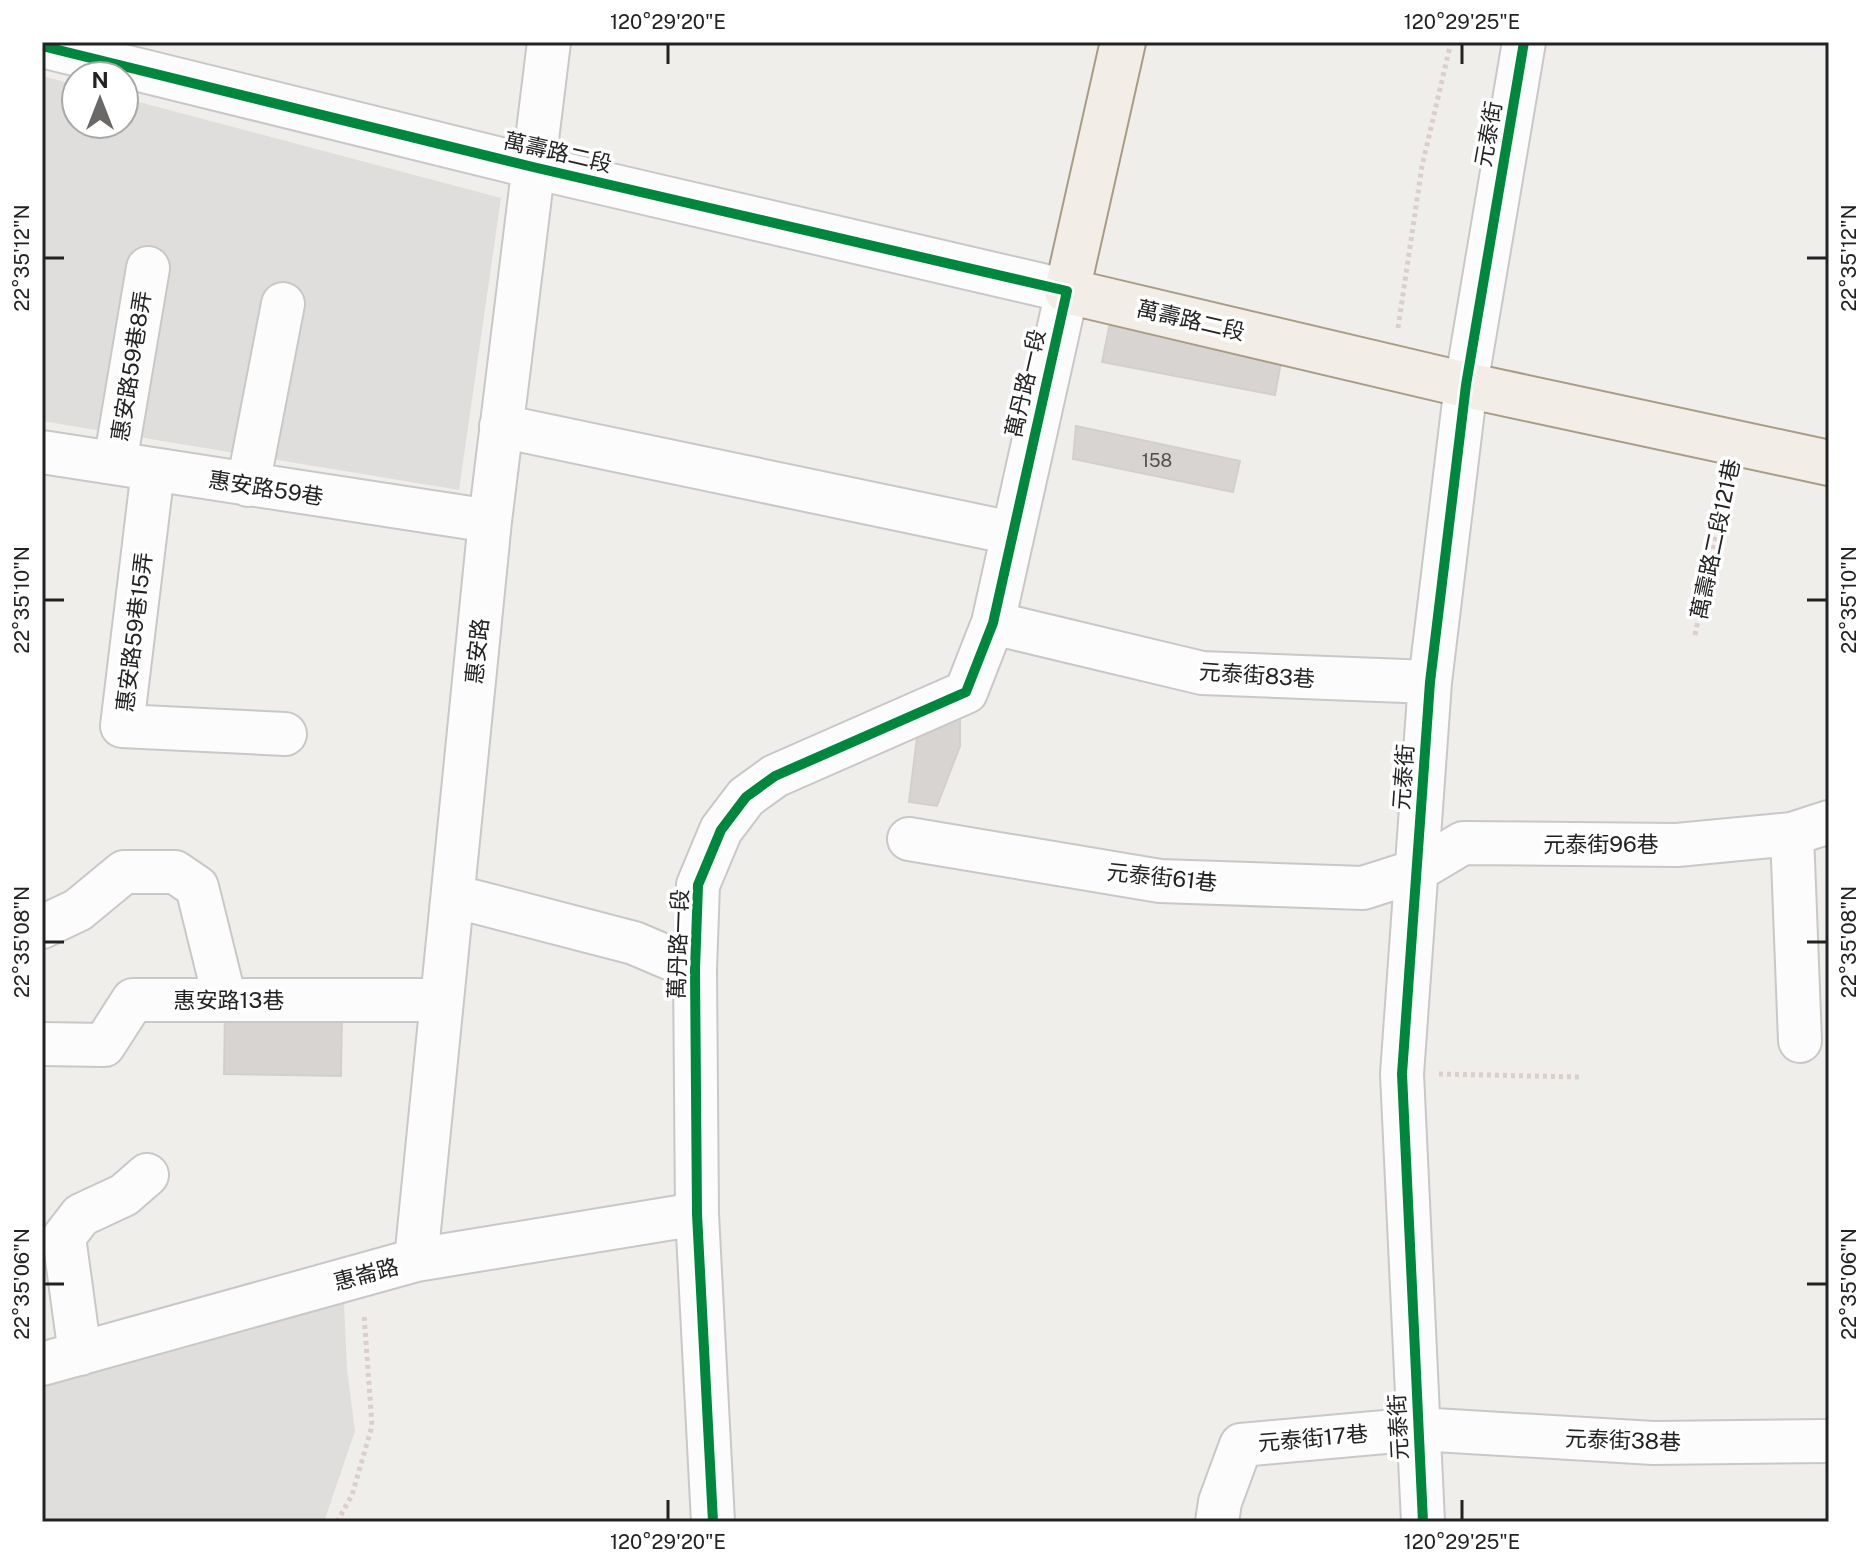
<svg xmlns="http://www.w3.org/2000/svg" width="1871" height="1564" viewBox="0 0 1871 1564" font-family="'Public Sans','Noto Sans TC',sans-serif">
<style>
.residential{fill:#dfdedc}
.building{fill:#d7d4d2;stroke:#d3d0cc;stroke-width:2}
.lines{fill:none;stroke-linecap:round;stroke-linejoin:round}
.minor-casing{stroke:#c9c8c7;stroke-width:46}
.major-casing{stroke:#a79c86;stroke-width:48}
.path{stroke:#dccecd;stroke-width:5;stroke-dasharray:4 4;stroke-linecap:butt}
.minor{stroke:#fdfcfc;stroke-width:42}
.major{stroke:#f3ede7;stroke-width:44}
.cycleway-casing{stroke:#fff;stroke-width:15}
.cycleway{stroke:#00873e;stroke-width:10}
.ticks{fill:none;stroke:#222;stroke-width:3}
.labels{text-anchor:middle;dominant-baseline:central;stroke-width:7;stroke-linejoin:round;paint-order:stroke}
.number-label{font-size:18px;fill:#4f4e4e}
.street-label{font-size:22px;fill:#222;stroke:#fff}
.neatline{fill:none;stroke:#222;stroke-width:3}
.ticks-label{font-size:20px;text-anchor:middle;fill:#222}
</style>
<rect width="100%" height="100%" fill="#f0eeeb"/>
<path class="residential" d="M42,76L76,85V124H124V98L501,198L459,490L42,421Z
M344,1303L347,1369L355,1431L324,1522H42V1383Z"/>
<path class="building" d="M1111,318L1283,351L1275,395L1102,362Z
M1076,426L1240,461L1233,492L1073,459Z
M960,704V746L937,806L909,802L919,721Z
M225,1010L342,1012L341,1076L224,1074Z"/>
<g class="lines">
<defs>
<path id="minor" d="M42,46L533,167L1067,291L993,623L966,692L775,776L746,797L721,830L698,885L695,969L697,1214L713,1522
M501,426L1012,533
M42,452L490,521
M115,463L148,268
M153,470L122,726L285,734
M248,485L283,304
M993,623L1202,673L1430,682
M1792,834L1800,1041
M909,839L1160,881L1363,888L1416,871L1463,843L1677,845L1792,834L1829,822
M453,896L634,943L695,969
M42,927L78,910L124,872H175L197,887L225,1000
M42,1044L104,1045L133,1000H441
M416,1260L490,521L549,42
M80,1354L64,1237L81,1215L124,1195L147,1175
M42,1364L416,1260L697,1214
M1217,1522L1220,1502L1241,1445L1418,1429L1653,1443L1829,1441
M1423,1522L1402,1074L1430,682L1466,385L1524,42"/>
<path id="major" d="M1123,42L1067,291L1466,385L1829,463"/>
</defs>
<use href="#minor" class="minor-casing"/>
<use href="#major" class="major-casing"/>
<path class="path" d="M1398,328L1422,166L1451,42
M1695,635L1727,479
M1439,1074L1579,1077
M337,1522L352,1495L372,1426L364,1314"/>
<use href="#minor" class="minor"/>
<use href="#major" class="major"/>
<defs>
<path id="cycleway" d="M42,46L533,167L1067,291L993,623L966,692L775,776L746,797L721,830L698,885L695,969L697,1214L713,1522
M1423,1522L1402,1074L1430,682L1466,385L1524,42"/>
</defs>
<use href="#cycleway" class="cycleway-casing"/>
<use href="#cycleway" class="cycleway"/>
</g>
<path class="ticks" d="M668,44V64M1462,44V64M44,258H64M1807,258H1827M44,600H64M1807,600H1827M44,942H64M1807,942H1827M44,1284H64M1807,1284H1827M668,1500V1520M1462,1500V1520"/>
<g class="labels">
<g class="number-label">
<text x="1157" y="460">158</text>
</g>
<g class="street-label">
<text transform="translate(1488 134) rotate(-80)">元泰街</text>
<text transform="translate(558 152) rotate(13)">萬壽路二段</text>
<text transform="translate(1191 320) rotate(13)">萬壽路二段</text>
<text transform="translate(131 366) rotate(-81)">惠安路59巷8弄</text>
<text transform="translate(1025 383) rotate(-77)">萬丹路一段</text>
<text transform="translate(266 488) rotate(9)">惠安路59巷</text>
<text transform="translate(1715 539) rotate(-78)">萬壽路二段121巷</text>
<text transform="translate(134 632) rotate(-83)">惠安路59巷15弄</text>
<text transform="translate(477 651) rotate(-84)">惠安路</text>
<text transform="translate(1257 675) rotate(4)">元泰街83巷</text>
<text transform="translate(1403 777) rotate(-86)">元泰街</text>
<text x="1601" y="844">元泰街96巷</text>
<text transform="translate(1162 877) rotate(6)">元泰街61巷</text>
<text transform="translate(678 944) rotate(-88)">萬丹路一段</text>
<text x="229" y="1000">惠安路13巷</text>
<text transform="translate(366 1274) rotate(-15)">惠崙路</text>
<text transform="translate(1398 1427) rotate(-93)">元泰街</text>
<text transform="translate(1313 1438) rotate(-5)">元泰街17巷</text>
<text transform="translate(1623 1440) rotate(2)">元泰街38巷</text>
</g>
</g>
<rect width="1871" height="1564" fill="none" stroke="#ffffff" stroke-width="88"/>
<g transform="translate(100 100)"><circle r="38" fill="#ffffff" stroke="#a7a7a7" stroke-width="2"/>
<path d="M0-6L14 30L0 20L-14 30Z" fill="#6a6968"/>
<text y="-12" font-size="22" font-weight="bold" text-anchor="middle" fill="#222222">N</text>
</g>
<rect x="44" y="44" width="1783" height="1476" class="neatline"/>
<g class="ticks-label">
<text x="668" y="29">120°29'20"E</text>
<text x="1462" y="29">120°29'25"E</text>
<text transform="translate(22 258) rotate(-90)" y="7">22°35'12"N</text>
<text transform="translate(1849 258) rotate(-90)" y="7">22°35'12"N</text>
<text transform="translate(22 600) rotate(-90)" y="7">22°35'10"N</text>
<text transform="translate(1849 600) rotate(-90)" y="7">22°35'10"N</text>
<text transform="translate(22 942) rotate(-90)" y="7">22°35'08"N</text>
<text transform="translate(1849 942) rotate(-90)" y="7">22°35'08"N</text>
<text transform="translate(22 1284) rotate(-90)" y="7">22°35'06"N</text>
<text transform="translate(1849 1284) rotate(-90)" y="7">22°35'06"N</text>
<text x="668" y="1549">120°29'20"E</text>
<text x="1462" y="1549">120°29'25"E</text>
</g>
</svg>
